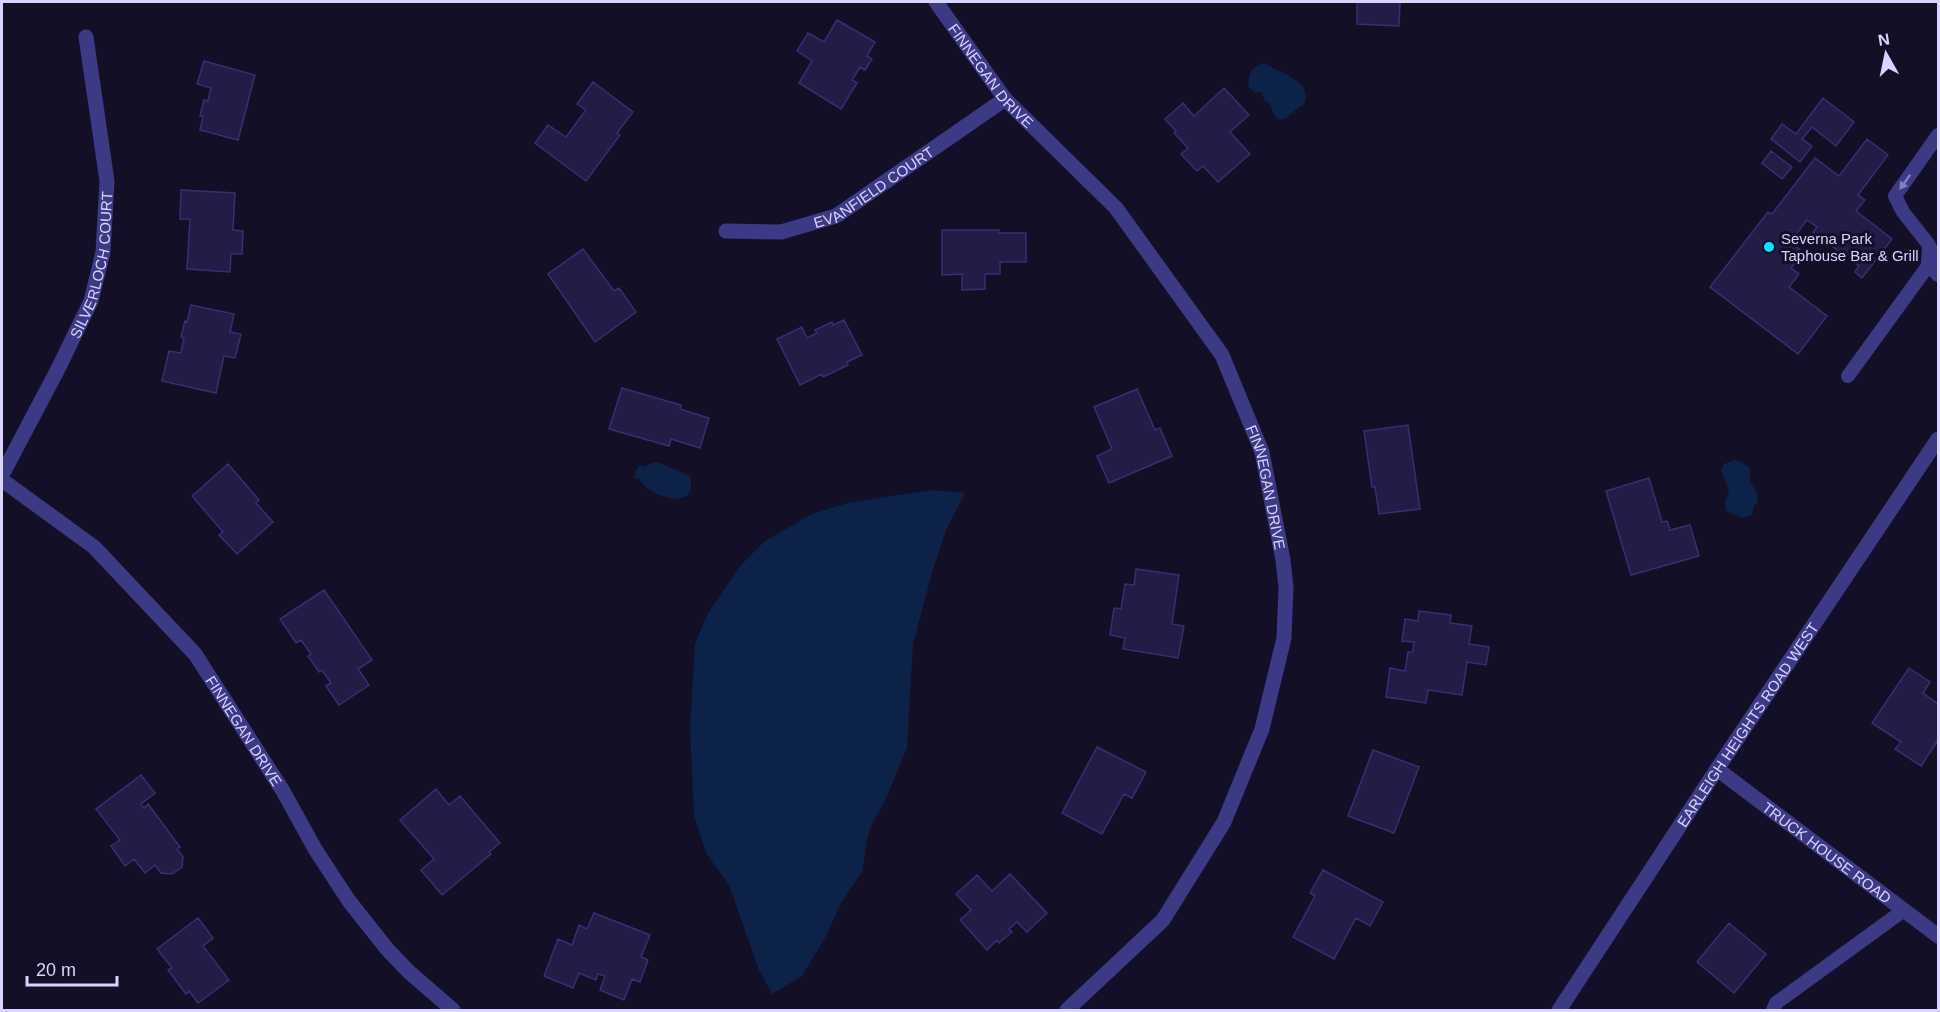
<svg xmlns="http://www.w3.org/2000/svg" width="1940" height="1012" viewBox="0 0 1940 1012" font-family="Arial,sans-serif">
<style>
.water{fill:#0c2248}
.building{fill:#241b47;stroke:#3b2d73;stroke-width:1.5}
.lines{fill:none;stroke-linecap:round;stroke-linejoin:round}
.service{stroke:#3d3a85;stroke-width:14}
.minor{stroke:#3d3a85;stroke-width:15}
.tertiary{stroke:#3d3a85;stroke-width:15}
.oneway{fill:#837fbc}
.poi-dot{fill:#00e5ff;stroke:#130f26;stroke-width:2}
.labels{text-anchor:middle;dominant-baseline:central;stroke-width:6;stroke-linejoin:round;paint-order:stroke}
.street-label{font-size:15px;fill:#d9d4ff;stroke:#130f26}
.poi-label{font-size:15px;fill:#d9d4ff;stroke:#130f26;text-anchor:start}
</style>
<rect width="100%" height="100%" fill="#130f26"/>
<path class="water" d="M1262,63C1271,64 1271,69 1279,71C1289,75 1297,80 1304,88C1305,93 1307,98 1305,102C1302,107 1302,105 1297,109C1284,119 1278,128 1270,104C1264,101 1263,99 1262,92L1255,93L1249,88L1248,81L1252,69Z
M1735,460L1740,461L1750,469V481L1758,495L1757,504L1754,505L1752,515L1742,518L1726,511L1725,502L1729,491L1721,470C1723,463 1728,462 1735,460Z
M653,462L660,463L690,476C700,516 643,494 640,479L634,478L636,470L640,465L645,467Z
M931,490L965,493L946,530L932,573L913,644L907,748L885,801L873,822L868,835L862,872L840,905L826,936L802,976L772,994L759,970L729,885L706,853L694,816L690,727L695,644L708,613L742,564L765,541L812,514L848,503Z"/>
<path class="building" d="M1357,2H1400L1399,26L1357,24Z
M837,20L875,42L867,56L872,59L865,70L860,67L852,80L857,83L841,109L799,83L812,61L797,51L808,33L824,42Z
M204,61L255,75L238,140L200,130L203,117L200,116L204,100L208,101L211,88L197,84Z
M593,82L633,112L617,133L620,135L586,181L535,143L548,125L566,137L586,110L577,104Z
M1224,88L1249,115L1230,132L1250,154L1218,182L1203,166L1197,171L1181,154L1188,148L1174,133L1176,131L1165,119L1183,103L1194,116Z
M1823,98L1854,122L1836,146L1812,127L1802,139L1812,146L1800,162L1771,139L1782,124L1796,134Z
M1867,139L1888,155L1858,195L1865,200L1856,211L1892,239L1862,278L1855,272L1859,266L1813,232L1817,227L1807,220L1790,242L1803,252L1791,268L1799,274L1789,287L1827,316L1798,354L1710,287L1768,212L1772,214L1815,158L1839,176Z
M1771,151L1792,167L1782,179L1762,163Z
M181,190L235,193L233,230L243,231L242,254H231L230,272L187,269L190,219H180Z
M942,230H999V233H1026V262H1000V274H985V289L962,290V274L942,275Z
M583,249L614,291L619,288L636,312L595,342L548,274Z
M191,305L234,314L230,332L241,334L235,358L224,356L216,393L162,381L169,351L181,353L184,338L181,337L185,321L187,322Z
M844,320L862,355L847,362L848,365L823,377L822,374L800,385L777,339L802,327L807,338L817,333L815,330L832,322L833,325Z
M622,388L681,405L680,409L709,418L700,448L671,439L669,446L609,429Z
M1137,389L1155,430L1160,428L1172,456L1109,483L1097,456L1112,449L1094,407Z
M1408,425L1420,509L1379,514L1375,487H1372L1364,431Z
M228,464L259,500L256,503L273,522L237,554L219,535L223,532L192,496Z
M1649,478L1662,522L1667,521L1670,530L1690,525L1699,556L1631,575L1606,491Z
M1136,569L1179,575L1172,624L1184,626L1178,658L1123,649L1125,638L1110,635L1114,608L1121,609L1125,584L1134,585Z
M324,590L372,660L358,669L369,685L339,705L326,686L331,683L322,670L319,672L308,656L311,654L301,640L296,643L280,619Z
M1419,611L1451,615L1450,623L1472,626L1469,644L1489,647L1486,665L1467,662L1462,695L1428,690L1426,703L1386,697L1390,668L1405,671L1408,652H1413L1414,642L1402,641L1405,619L1418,621Z
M1909,668L1930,682L1923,693L1938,704V740L1921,766L1895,749L1901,742L1872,723Z
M1097,747L1146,772L1132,798L1124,794L1102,834L1062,813Z
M1373,750L1419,767L1394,833L1348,816Z
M141,775L155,793L141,804L144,808L148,804L180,847L177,849L183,857L182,867L172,874L161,873L155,865L145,873L134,859L125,866L111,846L120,840L96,809Z
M436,789L449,805L460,796L500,843L489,852L491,854L442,895L421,870L434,859L400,820Z
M1323,870L1383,902L1370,926L1356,918L1334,959L1293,937L1315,896L1310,893Z
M1010,874L1047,913L1027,932L1017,922L1009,929L1012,932L999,943L997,940L987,950L960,920L971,910L956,894L977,875L992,891Z
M594,913L650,935L641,957L648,960L640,982L632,979L624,1000L600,990L605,976L598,974L596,980L579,973L573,988L544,976L558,939L572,945L579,925L587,929Z
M198,918L213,938L203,946L229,980L198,1003L189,991L186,994L168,970L172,968L157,949Z
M1729,923L1766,954L1734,993L1697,962Z"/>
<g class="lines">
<path class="service" d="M1938,135L1895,196L1903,212L1929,245L1928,265L1938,275
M1848,376L1938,252
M1773,1010L1776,1003L1904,910"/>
<g class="minor">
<path id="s1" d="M936,2L1005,99L1116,208L1222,355L1262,452L1283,560L1286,588L1284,638L1262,729L1224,822L1163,920L1067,1010"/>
<path id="s2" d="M726,231L781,232L836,216L1005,99"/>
<path id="s3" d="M2,475L58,369L91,301L103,252L107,181L86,37"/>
<path id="s4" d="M2,480L94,547L195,654L283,791L315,849L349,901L387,949L409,972L453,1010"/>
<path id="s5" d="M1717,769L1938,936"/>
</g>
<path class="tertiary" id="s6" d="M1559,1010L1717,769L1938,439"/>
</g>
<defs><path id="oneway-solid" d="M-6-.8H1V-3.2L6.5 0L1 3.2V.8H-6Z" transform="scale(1.5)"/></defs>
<use class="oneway" href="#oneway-solid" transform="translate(1905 182) rotate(125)"/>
<circle class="poi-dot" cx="1769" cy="247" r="6"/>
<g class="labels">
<g class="street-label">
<text stroke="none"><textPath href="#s1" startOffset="92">FINNEGAN DRIVE</textPath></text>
<text stroke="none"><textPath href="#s2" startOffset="159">EVANFIELD COURT</textPath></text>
<text stroke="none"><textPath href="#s3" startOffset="231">SILVERLOCH COURT</textPath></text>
<text stroke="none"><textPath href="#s1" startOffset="596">FINNEGAN DRIVE</textPath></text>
<text stroke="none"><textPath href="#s6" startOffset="342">EARLEIGH HEIGHTS ROAD WEST</textPath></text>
<text stroke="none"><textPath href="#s4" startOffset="352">FINNEGAN DRIVE</textPath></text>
<text stroke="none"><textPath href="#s5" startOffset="138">TRUCK HOUSE ROAD</textPath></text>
</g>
<g class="poi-label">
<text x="1781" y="238">Severna Park<tspan x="1781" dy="17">Taphouse Bar &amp; Grill</tspan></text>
</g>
</g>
<rect width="1940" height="1012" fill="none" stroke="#d9d4ff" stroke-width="6"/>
<g transform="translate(1886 54) rotate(351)" stroke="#130f26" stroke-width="4.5" paint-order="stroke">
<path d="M0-4.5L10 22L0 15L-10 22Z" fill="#d9d4ff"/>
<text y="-9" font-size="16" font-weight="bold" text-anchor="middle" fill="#d9d4ff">N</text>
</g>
<path d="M27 976v9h90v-9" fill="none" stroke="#d9d4ff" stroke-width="3"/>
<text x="36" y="976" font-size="18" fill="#d9d4ff" stroke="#130f26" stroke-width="4.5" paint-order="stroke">20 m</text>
</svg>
